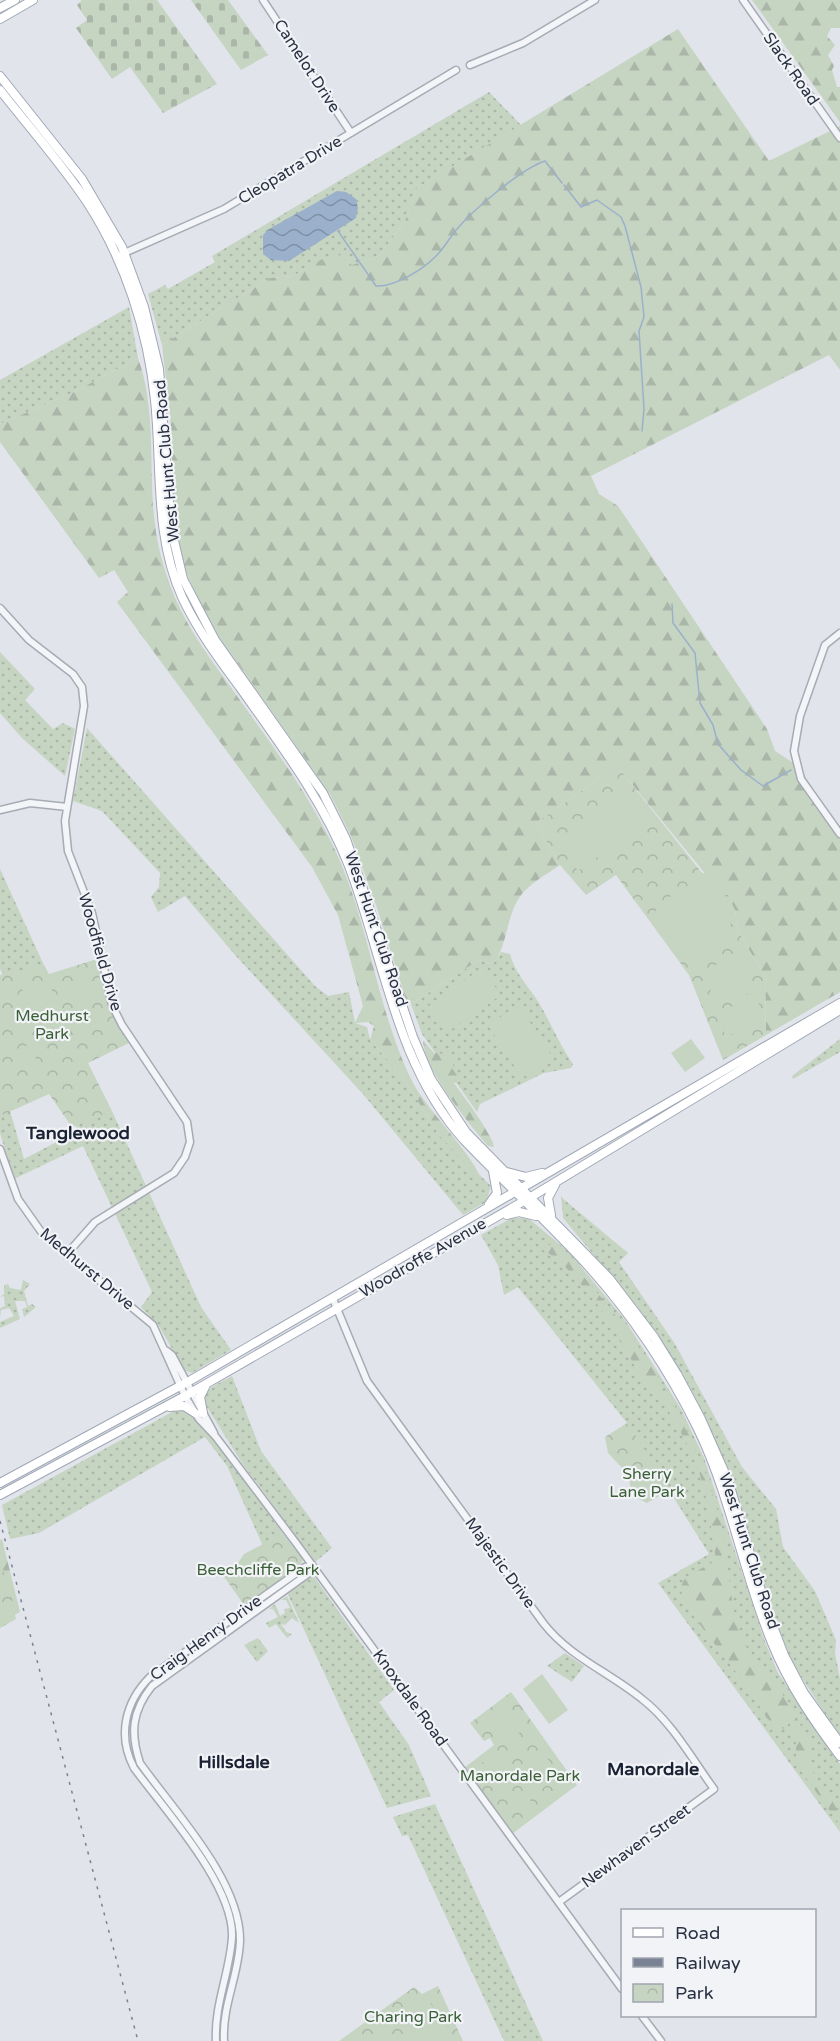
<svg xmlns="http://www.w3.org/2000/svg" width="840" height="2041" viewBox="0 0 840 2041" font-family="'Varela Round',sans-serif">
<style>
.grass{fill:url(#grass-dots)}
.forest{fill:url(#forest-firs)}
.cemetery{fill:url(#cemetery-stones)}
.park{fill:url(#park-crowns)}
.pitch{fill:#c6d4c2}
.water{fill:url(#water-waves)}
.lines{fill:none;stroke-linecap:round;stroke-linejoin:round}
.stream{stroke:#9bb0cb;stroke-width:1.5}
.minor-casing{stroke:#a6abb4;stroke-width:9}
.major-casing{stroke:#a0a8b6;stroke-width:10}
.minor{stroke:#f4f5f8;stroke-width:6}
.major{stroke:#fff;stroke-width:8}
.rail{stroke:#7a8394;stroke-width:1.5;stroke-dasharray:3 6;stroke-linecap:butt}
.labels{text-anchor:middle;dominant-baseline:central;stroke-width:4.5;stroke-linejoin:round;paint-order:stroke}
.street-label{font-size:16px;fill:#293142;stroke:#f1f3f7}
.park-label{font-size:16px;fill:#3b5f36;stroke:#f1f3f7}
.neighbourhood-label{font-size:18px;font-weight:bold;fill:#1b2233;stroke:#f1f3f7}
</style>
<defs>
<pattern id="grass-dots" width="8" height="8" patternUnits="userSpaceOnUse" patternTransform="scale(1.5)"><rect width="8" height="8" fill="#c6d4c2"/><path d="M2 2h.1M6 6h.1" fill="none" stroke="#aab6a8" stroke-width="1.8" stroke-linecap="round"/></pattern>
<pattern id="forest-firs" width="22" height="20" patternUnits="userSpaceOnUse" patternTransform="scale(1.5)"><rect width="22" height="20" fill="#c6d4c2"/><path d="M5 1l3.5 6h-7zM16 11l3.5 6h-7z" fill="#aab6a8"/></pattern>
<pattern id="cemetery-stones" width="16" height="16" patternUnits="userSpaceOnUse" patternTransform="scale(1.5)"><rect width="16" height="16" fill="#c6d4c2"/><path d="M2 7V4a2 2 0 0 1 4 0v3zM10 15v-3a2 2 0 0 1 4 0v3z" fill="#aab6a8"/></pattern>
<pattern id="park-crowns" width="20" height="18" patternUnits="userSpaceOnUse" patternTransform="scale(1.5)"><rect width="20" height="18" fill="#c6d4c2"/><path d="M2 6a3 3 0 1 1 6 0M12 15a3 3 0 1 1 6 0" fill="none" stroke="#aab6a8"/></pattern>
<pattern id="water-waves" width="16" height="10" patternUnits="userSpaceOnUse" patternTransform="scale(1.5)"><rect width="16" height="10" fill="#9bb0cb"/><path d="M0 5q4-4 8 0t8 0" fill="none" stroke="#7e90a6"/></pattern>
</defs>
<rect width="100%" height="100%" fill="#e1e4ea"/>
<path class="grass" d="M489,92L521,125L417,188L405,221L379,256L352,265L335,253L293,276L270,278L162,345L148,294L165,285L168,289L215,262L212,256Z
M129,307L138,358L72,393L0,424V380Z
M0,652L35,689L25,700L53,729L63,723L75,729L65,776L22,738L0,713Z
M87,728L315,986L328,996L349,992L355,1023L367,1027L370,1040L402,1076L439,1135L491,1186L486,1202L463,1215L363,1094L236,956L185,896L158,912L151,897L159,887L160,873L102,811L73,801Z
M0,869L47,972L19,971L3,975L0,969Z
M501,952L510,954C514,972 529,987 539,1003C551,1023 559,1044 573,1064L571,1068L544,1073L480,1104L477,1112L422,1034L411,1004L479,960L493,964Z
M840,1039V1052L793,1079L792,1076Z
M66,1110L104,1114L112,1111L201,1307L231,1350L192,1373L184,1370L159,1326L141,1307L152,1292L83,1146L14,1179L0,1133V1116L10,1111L24,1159L76,1132V1126Z
M561,1197L628,1253L619,1262L675,1344L742,1467L776,1509L783,1547L815,1591L836,1640L835,1653L840,1679V1737L795,1667L781,1637L725,1463L688,1384L639,1309L563,1218Z
M512,1218H528L569,1252L625,1320L681,1409L704,1458L765,1642L778,1673L840,1764V1832L658,1583L709,1554L627,1423L518,1287L504,1295L498,1265L481,1235Z
M23,1280L30,1284L24,1291L28,1306L32,1304L36,1307L24,1317L22,1309L27,1307L25,1301H15L20,1319L0,1328V1322L14,1316L9,1308L1,1310L0,1318V1308L5,1306L4,1296L0,1297L4,1294V1285L8,1284L10,1288L21,1290Z
M232,1376L261,1451L332,1548L315,1562L242,1463L205,1404C202,1389 220,1383 232,1376Z
M181,1410C202,1415 267,1512 283,1534L263,1546L227,1466L205,1437L39,1533L10,1539L2,1505L174,1411Z
M311,1576L315,1578L394,1690L379,1702L409,1745L431,1796L387,1808L287,1593Z
M287,1596L299,1623L292,1618L285,1625L281,1624L286,1632L292,1634L287,1638L276,1624L269,1628L266,1623L278,1617L273,1609H269L275,1604L280,1616L285,1613L284,1609L290,1608L286,1600H281Z
M258,1638L268,1651L257,1662L244,1645Z
M565,1653L584,1666L572,1682L547,1666Z
M435,1804L543,2041H504L408,1835L402,1836L393,1817Z"/>
<path class="forest" d="M752,0H840V28H831L827,36L835,45L828,55L834,66L832,70L837,87H840V122Z
M678,29L769,161L840,126V370L829,355L591,476L599,494L618,506L767,729L775,751L798,766L840,830V992L766,1035L765,977L738,931L735,910L617,766L536,823L560,865C547,874 527,885 519,898C506,918 508,944 493,964L479,960L411,1004L407,1003L377,908L351,836L330,794L208,621L183,565L175,530L170,414L162,345L270,278L293,276L335,252L352,265L379,256L405,221L417,188Z
M138,358C157,411 148,470 155,525C158,550 166,577 176,600C190,632 212,661 232,689C269,741 308,792 335,850C370,924 376,1009 413,1083C427,1110 476,1158 481,1180L439,1135L402,1076L370,1040L374,1026L368,1022L355,1023L363,1006L338,915L312,867L117,602L128,592L114,570L99,578L0,442V424L72,393Z
M423,1040L434,1053L446,1054L454,1065L451,1067L461,1081L454,1083C463,1095 493,1136 494,1147L488,1146C469,1123 424,1070 423,1040Z
M541,1242C562,1246 575,1266 588,1282C648,1351 699,1434 721,1523C731,1563 727,1611 747,1648C750,1654 757,1659 762,1665C780,1689 797,1715 809,1742C813,1751 809,1761 812,1769C821,1792 840,1797 840,1825L801,1771L796,1759V1742L789,1721L787,1728L778,1729L766,1717L751,1692L686,1606C672,1576 692,1575 715,1561V1552L707,1502L697,1463L676,1423L667,1409L648,1390L611,1323L588,1292L558,1259L538,1247Z
M2,1539L20,1612L0,1623V1540Z"/>
<path class="cemetery" d="M82,0H157L217,84L163,113L130,67L112,79L76,28L87,20L77,5Z
M191,0H228L268,55L241,70Z"/>
<path class="park" d="M617,766L702,873L718,874L735,910L738,931L765,977L766,1035L723,1060L689,975L616,875L586,895L560,865L536,823Z
M97,959C103,990 113,1016 129,1043L88,1063L112,1111L72,1127L49,1094L0,1116V975L44,965L49,974Z
M627,1423L671,1489L647,1503L633,1496L627,1473L608,1453L605,1437Z
M283,1534L303,1559L300,1566L244,1605L220,1571L238,1563L244,1554Z
M0,1557L16,1619L0,1628Z
M511,1692L577,1785L512,1834L464,1768L494,1745L490,1738L484,1741L470,1723Z
M438,1986L463,2041H339L414,1987L422,1994Z"/>
<path class="pitch" d="M627,790L649,820L578,871L557,840Z
M718,878C737,919 739,939 698,966L682,956L655,917L657,905L698,879Z
M741,949L744,951L755,992L714,1002C702,970 714,964 741,949Z
M482,968L501,995L446,1033L427,1007Z
M47,979L68,1028L44,1038L22,989Z
M86,986L90,995L74,1002L70,993Z
M758,1000L764,1026L725,1036L719,1010Z
M519,1005L553,1058L522,1078L488,1025Z
M691,1039L705,1058L685,1072L671,1053Z
M16 1056a10 10 0 1 1 20 0a10 10 0 1 1-20 0Z
M542,1674L568,1710L549,1724L523,1689Z
M508,1704L526,1728L510,1739L499,1737L486,1720Z
M494,1751L503,1763L494,1771L487,1768L482,1761Z
M545,1756L554,1767L544,1778L534,1765Z
M524,1792L533,1804L525,1810L516,1797Z
M425,1995L455,2041H415L397,2013Z"/>
<path class="water" d="M337,191L346,192L356,199L358,208L356,218L289,261L271,260L263,254V235L269,229Z"/>
<g class="lines">
<path class="stream" d="M564,185L581,207L597,200L621,217L625,226L641,287L644,317L639,331L644,409L642,431
M338,231L376,286C395,287 424,269 437,255C445,247 450,237 457,229C474,209 521,169 545,161L562,183
M672,604L673,623L695,653L700,703L713,725L718,744L741,770L763,786L791,770"/>
<defs>
<path id="minor" d="M263,0L351,133
M743,0L840,138
M470,65L523,43L595,0
M122,254L224,209L456,70
M0,608L29,640L73,674L82,687L84,706L65,821L68,851L92,913L112,1005L122,1025L187,1122L190,1142L185,1157L174,1173L95,1222L66,1255
M840,633L825,645L800,716L794,751L801,779L840,834
M0,810L30,803L67,807
M0,1149L18,1199L42,1233L153,1325L185,1396L199,1419L216,1437L296,1543L622,1989
M333,1299L367,1381L544,1624C571,1658 609,1672 642,1699C672,1722 692,1759 714,1789L559,1902
M167,1351L172,1355L214,1433
M642,2016L661,2041
M216,2041C214,2005 230,1972 232,1937C234,1885 164,1809 134,1768C117,1736 125,1702 150,1677L305,1567L313,1566
M224,2041C222,2005 239,1975 240,1941C241,1881 174,1811 140,1763C130,1733 132,1711 152,1686L309,1573L313,1566"/>
<path id="major" d="M0,8L15,0
M0,19L33,0
M0,76L82,179L122,247L144,307L159,369L171,528L183,579L215,640L323,793L346,839L413,1037L431,1079L466,1132L609,1278L654,1337L677,1374L701,1419L728,1480L767,1611L784,1655L804,1693L840,1743
M0,90C29,127 61,163 87,202C125,260 148,331 155,400C162,466 154,535 182,597C197,629 218,658 239,686C280,744 323,800 349,866C384,958 396,1065 464,1140C505,1183 549,1223 589,1267C632,1315 669,1370 698,1429C731,1497 743,1573 772,1643C789,1685 813,1720 840,1756
M507,1172L526,1177L542,1173
M489,1204L497,1193L493,1171
M507,1215L519,1212L536,1216
M551,1215L548,1198L555,1185
M170,1407L184,1406L195,1413
M203,1413L200,1397L206,1385
M0,1483L191,1380L840,1003
M0,1495L185,1396L531,1197L840,1010"/>
</defs>
<use href="#minor" class="minor-casing"/>
<use href="#major" class="major-casing"/>
<use href="#minor" class="minor"/>
<use href="#major" class="major"/>
<path class="rail" d="M0,1521L138,2041"/>
</g>
<g class="labels">
<g class="street-label">
<text transform="translate(307 66) rotate(57)">Camelot Drive</text>
<text transform="translate(791 69) rotate(55)">Slack Road</text>
<text transform="translate(290 170) rotate(-31)">Cleopatra Drive</text>
<text transform="translate(167 461) rotate(-95)">West Hunt Club Road</text>
<text transform="translate(376 929) rotate(71)">West Hunt Club Road</text>
<text transform="translate(100 952) rotate(74)">Woodfield Drive</text>
<text transform="translate(423 1258) rotate(-30)">Woodroffe Avenue</text>
<text transform="translate(87 1269) rotate(40)">Medhurst Drive</text>
<text transform="translate(749 1551) rotate(72)">West Hunt Club Road</text>
<text transform="translate(500 1563) rotate(54)">Majestic Drive</text>
<text transform="translate(206 1638) rotate(-36)">Craig Henry Drive</text>
<text transform="translate(410 1698) rotate(54)">Knoxdale Road</text>
<text transform="translate(636 1846) rotate(-36)">Newhaven Street</text>
</g>
<g class="park-label">
<text x="52" y="1016">Medhurst<tspan x="52" dy="18">Park</tspan></text>
<text x="647" y="1474">Sherry<tspan x="647" dy="18">Lane Park</tspan></text>
<text x="258" y="1570">Beechcliffe Park</text>
<text x="520" y="1776">Manordale Park</text>
<text x="413" y="2017">Charing Park</text>
</g>
<g class="neighbourhood-label">
<text x="78" y="1133">Tanglewood</text>
<text x="234" y="1762">Hillsdale</text>
<text x="653" y="1769">Manordale</text>
</g>
</g>
<rect x="621" y="1909" width="195" height="108" fill="#f1f3f7" stroke="#a1a5af" stroke-width="1.5"/>
<rect x="633" y="1928" width="30" height="9" fill="#ffffff" stroke="#a1a5af" stroke-width="1.5"/>
<text x="675" y="1939" font-size="18" fill="#293142">Road</text>
<rect x="633" y="1958" width="30" height="9" fill="#7a8394" stroke="#a1a5af" stroke-width="1.5"/>
<text x="675" y="1969" font-size="18" fill="#293142">Railway</text>
<rect x="633" y="1984" width="30" height="18" fill="url(#park-crowns)" stroke="#a1a5af" stroke-width="1.5"/>
<text x="675" y="1999" font-size="18" fill="#293142">Park</text>
</svg>
